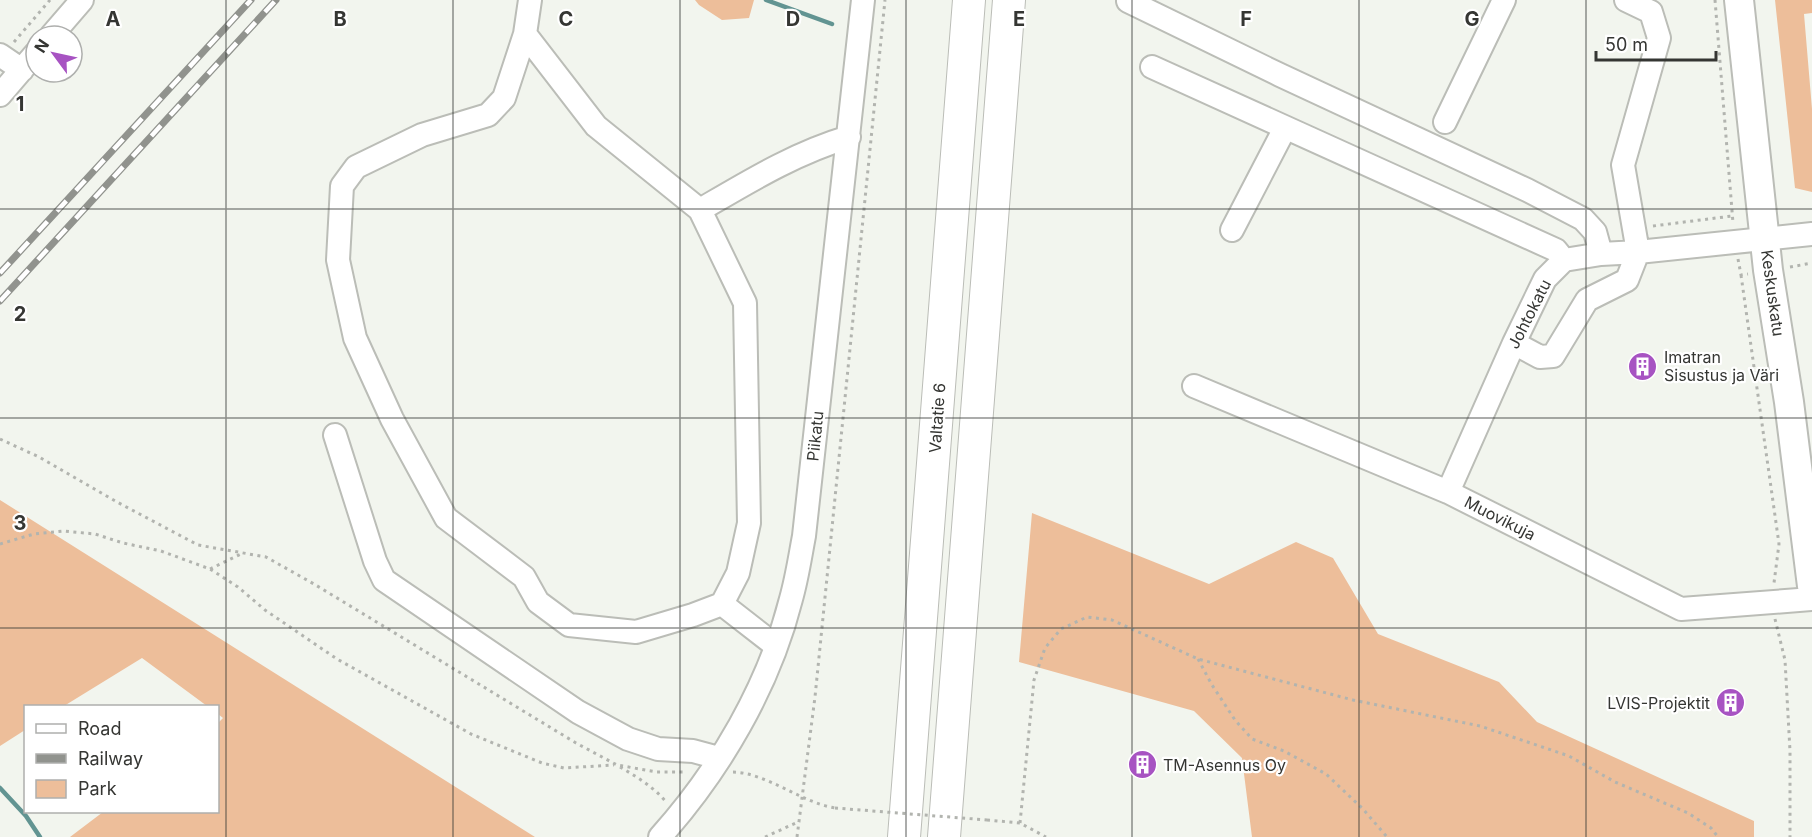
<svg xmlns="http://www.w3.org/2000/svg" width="1812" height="837" viewBox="0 0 1812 837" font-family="Inter,sans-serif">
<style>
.green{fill:#edbe9a}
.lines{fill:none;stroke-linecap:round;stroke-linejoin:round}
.stream{stroke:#629492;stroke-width:4.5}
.minor-casing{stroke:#bbbdb7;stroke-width:26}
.major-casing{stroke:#bbbdb7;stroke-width:32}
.highway-casing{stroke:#bbbdb7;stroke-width:34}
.path{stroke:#b2b4af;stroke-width:3;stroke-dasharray:3 4.5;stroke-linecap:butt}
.minor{stroke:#fff;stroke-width:22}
.major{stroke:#fff;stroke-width:28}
.highway{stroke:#fff;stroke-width:32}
.rail-casing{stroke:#91938e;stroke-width:7}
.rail{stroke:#fff;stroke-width:4.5;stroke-dasharray:14;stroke-linecap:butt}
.path-bridge{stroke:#b2b4af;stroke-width:3;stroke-dasharray:3 4.5;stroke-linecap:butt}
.grid{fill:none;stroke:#353633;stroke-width:1.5;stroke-opacity:0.55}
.labels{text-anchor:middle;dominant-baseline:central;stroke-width:4.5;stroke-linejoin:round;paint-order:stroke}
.street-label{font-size:16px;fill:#353633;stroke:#fff}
.poi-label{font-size:16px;fill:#353633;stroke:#fff;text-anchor:start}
.grid-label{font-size:20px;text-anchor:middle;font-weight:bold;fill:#353633;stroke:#fff;stroke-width:4.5;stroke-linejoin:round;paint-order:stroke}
</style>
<rect width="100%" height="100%" fill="#f2f5ee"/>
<path class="green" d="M695,0H754L749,18L722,20L699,5Z
M1775,0H1812V13L1804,14L1812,109V192L1795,188Z
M0,500L535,837H70L103,812H218V723L223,718L218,714V706H207L142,658L64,706H26L25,730L0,746Z
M1032,513L1209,584L1296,542L1333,558L1378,634L1499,682L1537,722L1754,821V837H1252L1242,758L1194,711L1019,662Z"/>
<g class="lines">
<path class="stream" d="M766,0L832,24
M0,788L26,816L40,837"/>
<defs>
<path id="minor" d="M530,0L525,34L504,98L488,115L422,135L356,167L342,186L338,260L355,338L392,419L446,518L524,577L538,602L569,625L636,632L693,615L722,604L776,646
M1128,1L1280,75L1527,190L1583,219L1595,232L1601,254
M525,34L596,126L700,210L745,303L749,523L738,573L722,604
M51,36L82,0
M0,55L22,70
M1152,67L1556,250L1564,260
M0,95L36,53
M1445,122L1504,0
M700,210C748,182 795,153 849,137
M1232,230L1285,128
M1514,343L1540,357L1553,356L1587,300L1627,280L1638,252L1623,165L1659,38L1651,12L1626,0
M1194,386L1448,492L1681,609L1812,599
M335,435L375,561L384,580L578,712L628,739L658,749L693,751L719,758
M1448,492L1514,343L1545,279L1564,260L1601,254L1638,252L1812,234
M660,837C720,770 769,686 791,599C797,578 800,557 804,536L863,0"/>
<path id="major" d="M1739,0L1768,270L1789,402L1812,586"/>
<path id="highway" d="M904,837L969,0
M944,837L1009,0"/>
</defs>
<use href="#minor" class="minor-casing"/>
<use href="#major" class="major-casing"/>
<use href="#highway" class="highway-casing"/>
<path class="path" d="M1715,0L1733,223
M14,42L50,0
M1653,226L1732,216
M1738,259L1741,275L1748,274
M1790,267L1812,263
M1741,275L1779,544L1774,583
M0,439L39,457L117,502L198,545L266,557L314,584L576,743L617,765L657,772H687
M0,544L34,534L64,531L95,534L123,543L161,551L210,569L238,587L265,610L337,659L471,734L542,763L564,768L614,765
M210,569L241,554
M1775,619L1785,660L1790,751V837
M1198,659L1212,685L1235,720L1252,739L1284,751L1326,774L1363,809L1387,837
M620,767C637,777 654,787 667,803
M733,772C767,773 800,802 835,808
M987,820L1020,823L1046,837
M1020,823L1034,680L1045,648L1061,629L1087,617L1112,620L1198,659L1353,700L1480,726L1569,756L1615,782L1688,813L1711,828L1718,837
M765,837L800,821
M797,837L815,697L885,0"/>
<use href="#minor" class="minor"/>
<use href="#major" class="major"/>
<use href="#highway" class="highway"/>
<defs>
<path id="rail" d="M0,273L251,0
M0,301L276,0"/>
</defs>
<use href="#rail" class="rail-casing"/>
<use href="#rail" class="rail"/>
<path class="path-bridge" d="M835,808L987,820"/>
</g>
<path class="grid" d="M226,0V837M453,0V837M680,0V837M906,0V837M1132,0V837M1359,0V837M1586,0V837M0,209H1812M0,418H1812M0,628H1812"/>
<defs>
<symbol id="building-disc" viewBox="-11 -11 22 22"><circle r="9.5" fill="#a753c2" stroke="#fff"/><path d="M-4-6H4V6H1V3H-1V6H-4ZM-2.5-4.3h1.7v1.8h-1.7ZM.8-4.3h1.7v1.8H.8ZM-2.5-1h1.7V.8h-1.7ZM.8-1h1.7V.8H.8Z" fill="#fff"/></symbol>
</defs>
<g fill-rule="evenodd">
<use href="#building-disc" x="1626" y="350" width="33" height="33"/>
<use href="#building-disc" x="1714" y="686" width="33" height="33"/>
<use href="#building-disc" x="1126" y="748" width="33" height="33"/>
</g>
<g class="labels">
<g class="street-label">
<text transform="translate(1773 293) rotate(82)">Keskuskatu</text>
<text transform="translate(1529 314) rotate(-63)">Johtokatu</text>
<text transform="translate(937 418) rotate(-86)">Valtatie 6</text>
<text transform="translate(815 436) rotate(-84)">Piikatu</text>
<text transform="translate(1500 518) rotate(27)">Muovikuja</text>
</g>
<g class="poi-label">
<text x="1664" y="357">Imatran<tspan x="1664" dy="18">Sisustus ja Väri</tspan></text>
<text x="1710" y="703" text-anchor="end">LVIS-Projektit</text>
<text x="1163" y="765">TM-Asennus Oy</text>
</g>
</g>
<g class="grid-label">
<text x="113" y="26">A</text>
<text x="340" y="26">B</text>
<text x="566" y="26">C</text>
<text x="793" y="26">D</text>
<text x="1019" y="26">E</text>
<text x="1246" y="26">F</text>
<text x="1472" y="26">G</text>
<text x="20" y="111">1</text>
<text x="20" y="321">2</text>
<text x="20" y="530">3</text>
</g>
<rect x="24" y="705" width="195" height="108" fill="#ffffff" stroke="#aeafad" stroke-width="1.5"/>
<rect x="36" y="724" width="30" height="9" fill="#ffffff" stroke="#aeafad" stroke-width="1.5"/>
<text x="78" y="735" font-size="18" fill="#353633">Road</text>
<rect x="36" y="754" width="30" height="9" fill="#91938e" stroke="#aeafad" stroke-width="1.5"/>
<text x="78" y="765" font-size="18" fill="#353633">Railway</text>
<rect x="36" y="780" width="30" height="18" fill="#edbe9a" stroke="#aeafad" stroke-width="1.5"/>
<text x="78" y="795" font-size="18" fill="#353633">Park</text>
<g transform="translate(54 54) rotate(303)"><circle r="28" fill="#ffffff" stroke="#aeafad" stroke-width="1.5"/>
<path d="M0-4.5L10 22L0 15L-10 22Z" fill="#a753c2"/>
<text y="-9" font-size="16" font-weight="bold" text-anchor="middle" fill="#353633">N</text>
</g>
<path d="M1596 51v9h120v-9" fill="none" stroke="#353633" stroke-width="3"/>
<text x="1605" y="51" font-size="18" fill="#353633" stroke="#ffffff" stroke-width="4.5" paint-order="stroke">50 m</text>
</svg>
